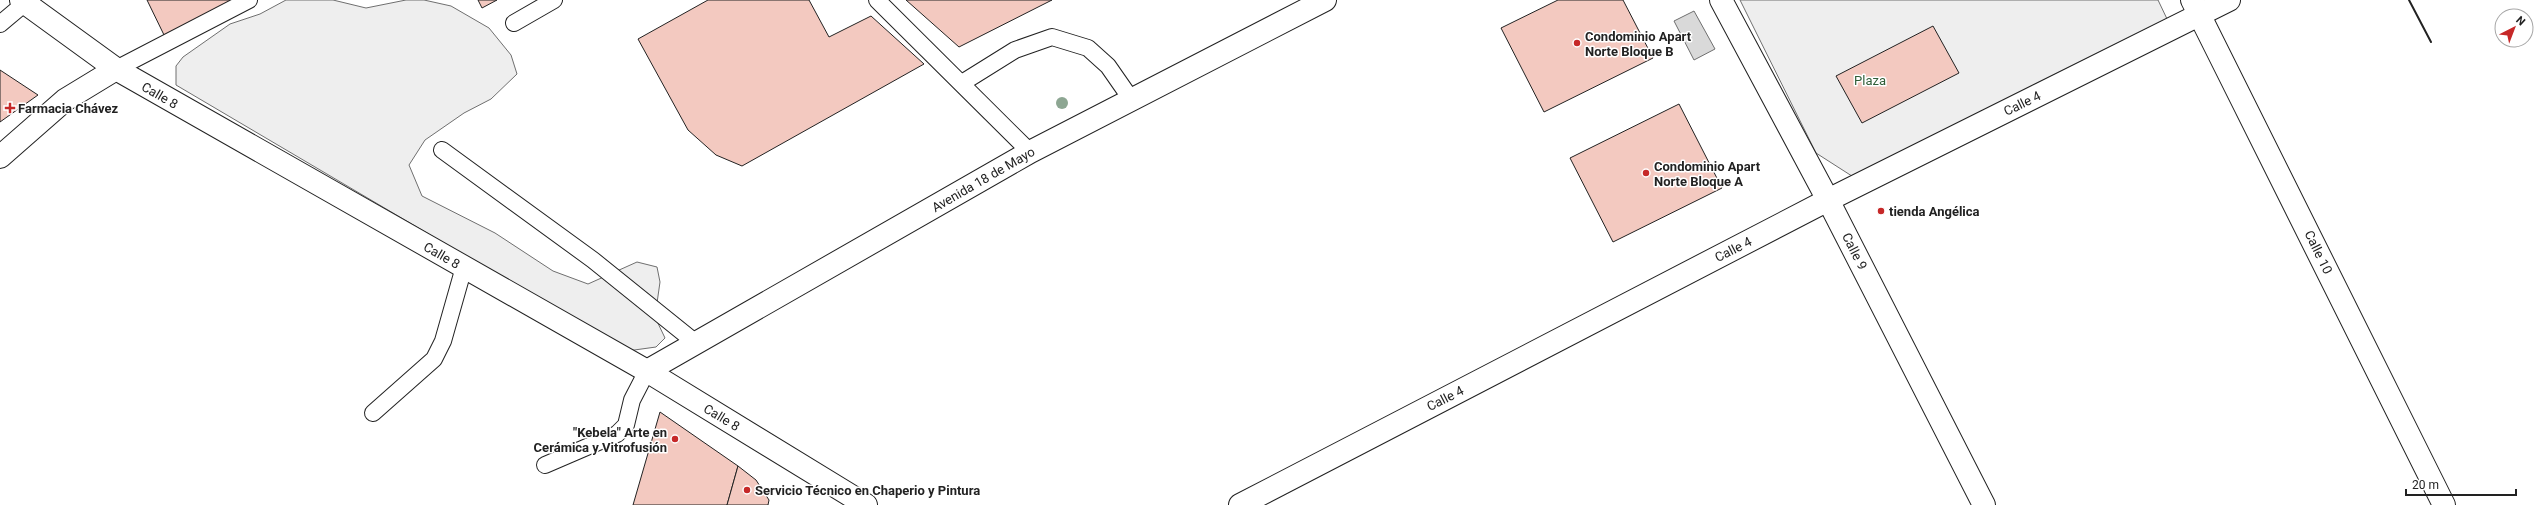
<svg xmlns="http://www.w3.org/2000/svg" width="2542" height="505" viewBox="0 0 2542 505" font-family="Roboto,sans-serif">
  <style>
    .green { fill: #eee; stroke: #6f6f6f }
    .water { fill: #d9d9d9; stroke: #6f6f6f }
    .building { fill: #f3c9c0; stroke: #222 }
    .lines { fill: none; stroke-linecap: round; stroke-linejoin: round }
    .lane-casing { stroke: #222; stroke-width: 18 }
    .street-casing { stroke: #222; stroke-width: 24 }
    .lane { stroke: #fff; stroke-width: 16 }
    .street { stroke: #fff; stroke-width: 22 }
    .wall { stroke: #222; stroke-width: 2 }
    .tree { fill: #8da692 }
    .poi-dot { fill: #c62828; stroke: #fff; stroke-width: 1.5 }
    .labels { text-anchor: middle; stroke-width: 3; stroke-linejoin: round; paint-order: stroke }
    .poi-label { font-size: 13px; font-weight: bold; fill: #222; stroke: #fff; text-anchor: start }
    .park-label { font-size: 13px; fill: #2f5e38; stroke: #fff }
    .street-label { font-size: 13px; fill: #222; stroke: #fff }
  </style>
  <rect width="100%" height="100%" fill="#fff"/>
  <g class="green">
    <path d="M 286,0 L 333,0 L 366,8 L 406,0 L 424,0 L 451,6 L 489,28 L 511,55 L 517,74 L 491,99 L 464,113 L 425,140 L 409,165 L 422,196 L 495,233 L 553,271 L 588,284 L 637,262 L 657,267 L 660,282 L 655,317 L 665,338 L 656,347 L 627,351 L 176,85 L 176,66 L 183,57 L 230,24 L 260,14 Z"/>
    <path d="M 1740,0 L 2158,0 L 2168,21 L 1855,178 L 1816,153 Z"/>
  </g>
  <path class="water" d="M 1694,11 L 1715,49 L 1694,60 L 1674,21 Z"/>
  <g class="building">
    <path d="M 147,0 L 234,0 L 165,37 Z"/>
    <path d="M 478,0 L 497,0 L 482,8 Z"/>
    <path d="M 708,0 L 809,0 L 829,37 L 871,16 L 924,64 L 742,166 L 716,155 L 688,130 L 638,39 Z"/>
    <path d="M 906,0 L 1052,0 L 959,47 Z"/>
    <path d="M 1558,0 L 1623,0 L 1653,58 L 1544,112 L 1501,28 Z"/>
    <path d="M 1933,26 L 1959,73 L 1862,123 L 1836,76 Z"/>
    <path d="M 0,70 L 38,95 L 0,122 Z"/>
    <path d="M 1679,104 L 1722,188 L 1613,242 L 1570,158 Z"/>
    <path d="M 660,412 L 738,466 L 727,505 L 633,505 Z"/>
    <path d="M 738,466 L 756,480 L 769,500 L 768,505 L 727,505 Z"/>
  </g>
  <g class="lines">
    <defs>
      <g id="lane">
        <path d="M 877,0 L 1030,152"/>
        <path d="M 514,23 L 554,0"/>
        <path d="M 0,24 L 25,3"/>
        <path d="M 116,69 L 249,0"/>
        <path d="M 962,83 L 1015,50 L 1052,37 L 1088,48 L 1108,66 L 1131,99"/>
        <path d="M 442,150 L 593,260 L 696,343"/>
        <path d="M 373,413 L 434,359 L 443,341 L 464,267"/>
        <path d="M 545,465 L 617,434 L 626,425 L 632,400 L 647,371"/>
      </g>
      <g id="street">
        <path d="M 21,0 L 116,69 L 647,371 L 866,505"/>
        <path d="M 1721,0 L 1828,200 L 1984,505"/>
        <path d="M 2192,0 L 2444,505"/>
        <path d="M 0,157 L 65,100 L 116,69"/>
        <path d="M 647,371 L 1030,152 L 1325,0"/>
        <path d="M 1240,505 L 1828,200 L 2229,0"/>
      </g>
    </defs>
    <use href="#lane" class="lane-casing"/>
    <use href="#street" class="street-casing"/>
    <use href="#lane" class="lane"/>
    <use href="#street" class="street"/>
    <path class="wall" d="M 2409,0 L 2431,42"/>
  </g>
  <circle class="tree" cx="1062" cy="103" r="6"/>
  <g class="poi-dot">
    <circle cx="1577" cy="43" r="4"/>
    <path d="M8 102h4v4h4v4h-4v4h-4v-4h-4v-4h4z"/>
    <circle cx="1646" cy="173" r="4"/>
    <circle cx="1881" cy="211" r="4"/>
    <circle cx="675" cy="439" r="4"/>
    <circle cx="747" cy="490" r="4"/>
  </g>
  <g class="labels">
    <g class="poi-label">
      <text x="1585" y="41">Condominio Apart<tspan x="1585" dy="15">Norte Bloque B</tspan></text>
      <text x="18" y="113">Farmacia Chávez</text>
      <text x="1654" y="171">Condominio Apart<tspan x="1654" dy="15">Norte Bloque A</tspan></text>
      <text x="1889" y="216">tienda Angélica</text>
      <text x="667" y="437" text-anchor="end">"Kebela" Arte en<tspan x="667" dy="15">Cerámica y Vitrofusión</tspan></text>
      <text x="755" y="495">Servicio Técnico en Chaperio y Pintura</text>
    </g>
    <g class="park-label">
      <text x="1870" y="85">Plaza</text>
    </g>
    <g class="street-label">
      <text transform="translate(160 95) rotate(30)" y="5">Calle 8</text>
      <text transform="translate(2022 103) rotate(-26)" y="5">Calle 4</text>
      <text transform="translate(983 179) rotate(-30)" y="5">Avenida 18 de Mayo</text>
      <text transform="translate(1733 249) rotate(-27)" y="5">Calle 4</text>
      <text transform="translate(1855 251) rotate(63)" y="5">Calle 9</text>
      <text transform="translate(2319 252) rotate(64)" y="5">Calle 10</text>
      <text transform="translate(442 255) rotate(30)" y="5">Calle 8</text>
      <text transform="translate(1445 398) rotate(-27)" y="5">Calle 4</text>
      <text transform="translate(722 417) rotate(31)" y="5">Calle 8</text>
    </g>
  </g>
  <g transform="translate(2514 28) rotate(42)"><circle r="19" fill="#ffffff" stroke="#a7a7a7"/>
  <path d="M0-3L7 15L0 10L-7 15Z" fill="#c62828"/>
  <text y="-6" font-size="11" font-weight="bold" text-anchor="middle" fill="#222222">N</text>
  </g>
  <path d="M2406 489v6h110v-6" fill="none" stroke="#222222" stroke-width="2"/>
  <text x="2412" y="489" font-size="12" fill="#222222" stroke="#ffffff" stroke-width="3" paint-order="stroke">20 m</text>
</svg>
